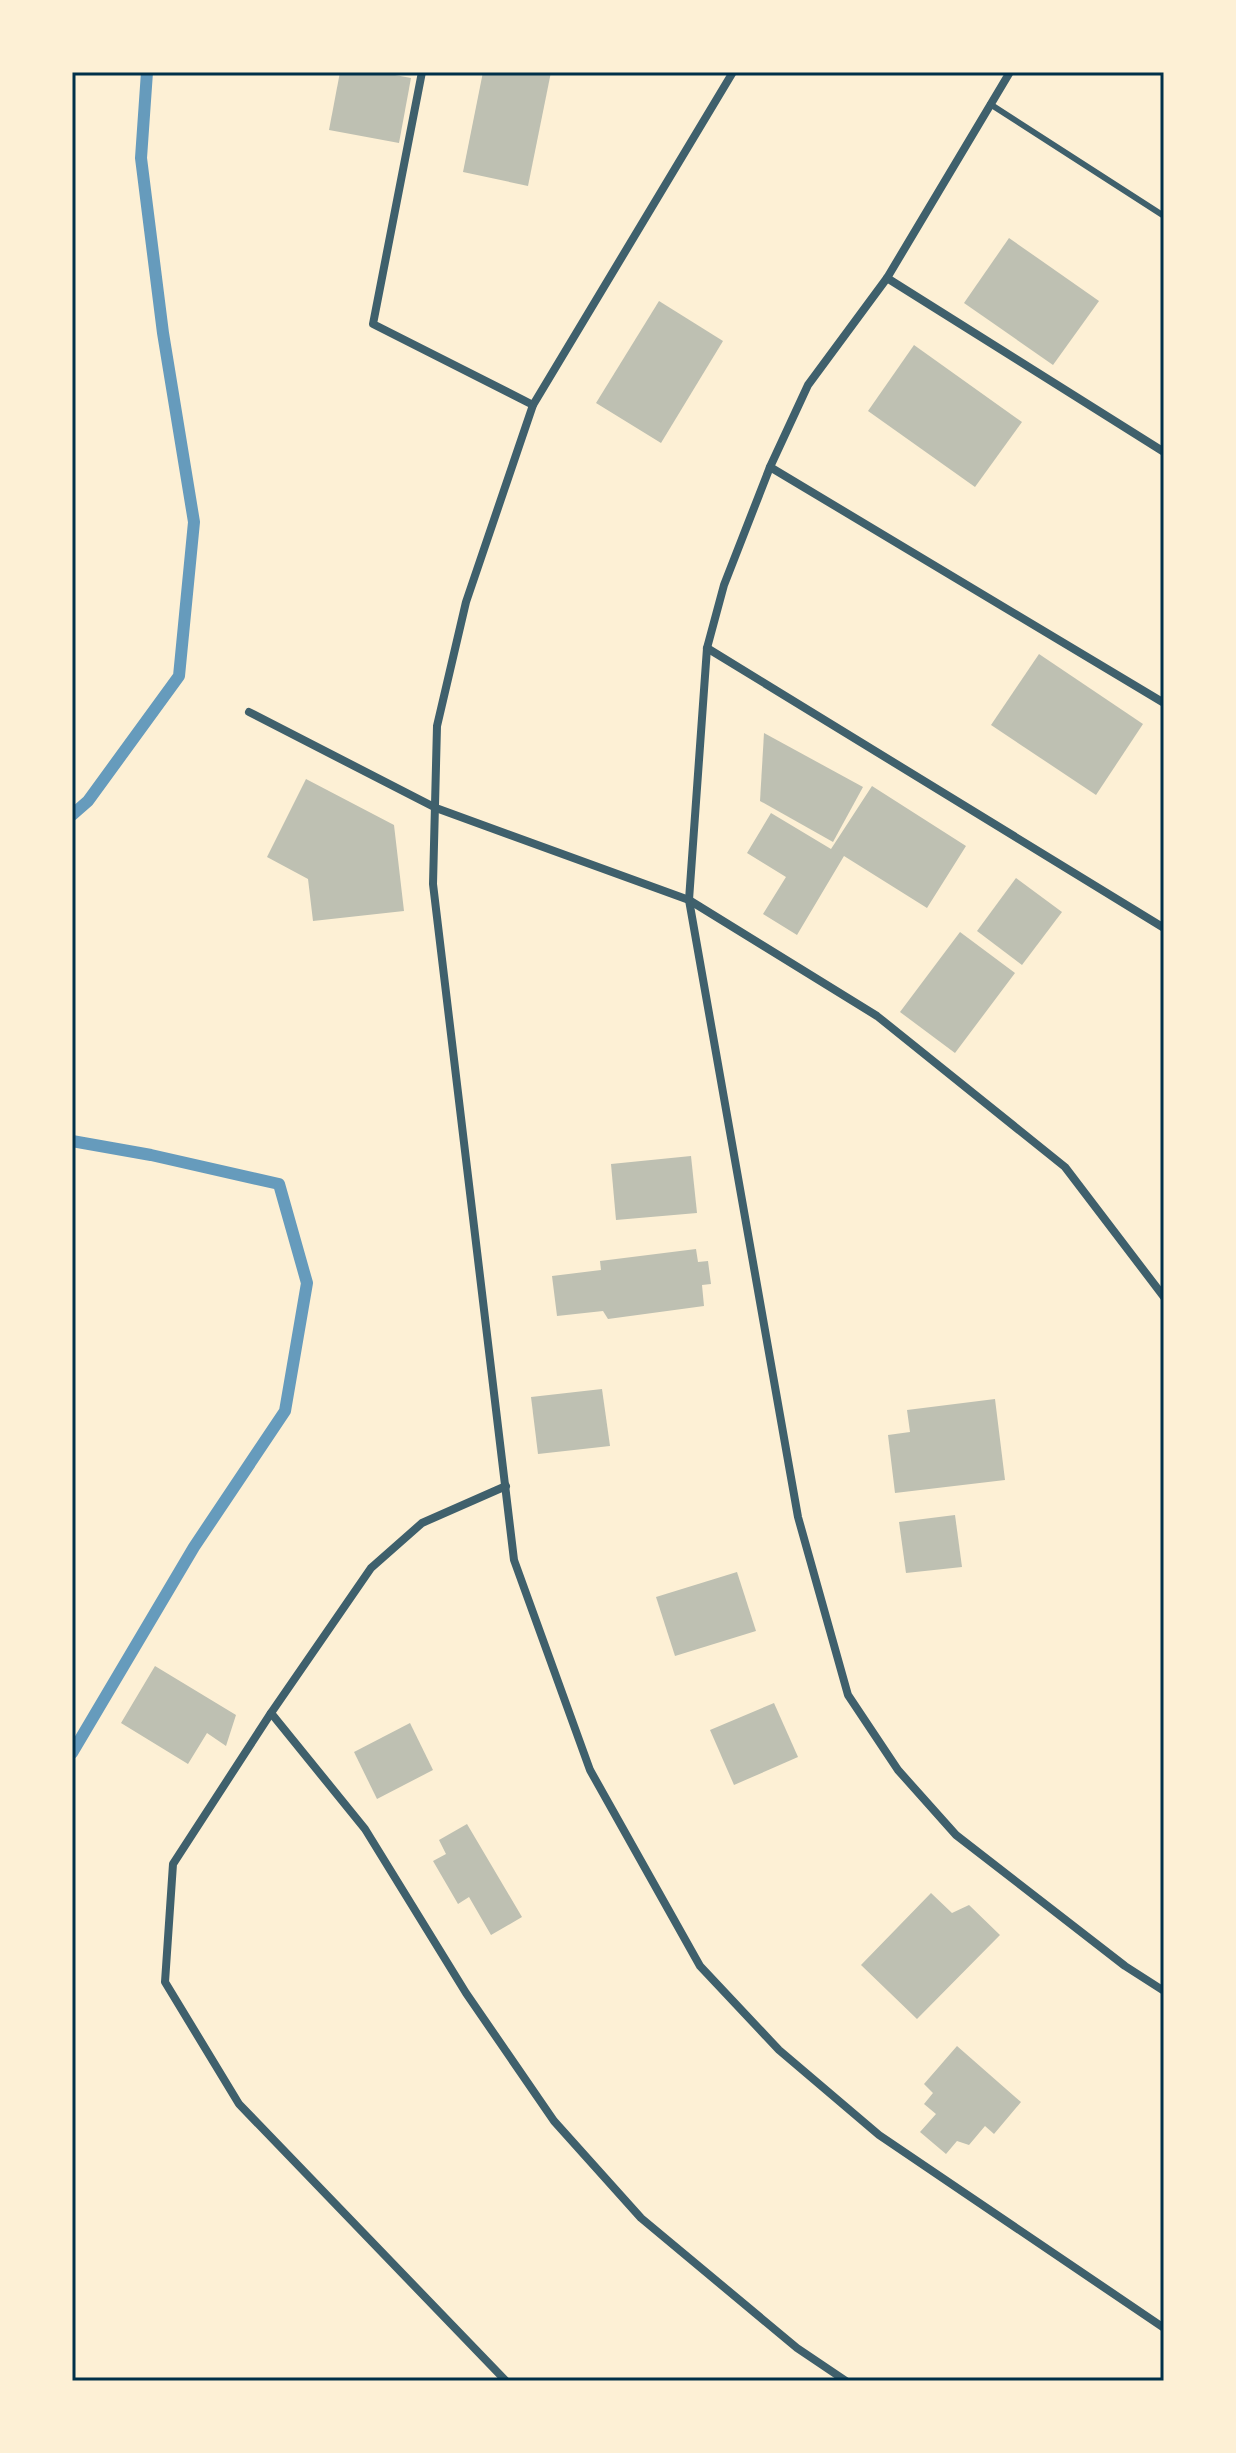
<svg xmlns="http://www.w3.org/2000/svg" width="1236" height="2453" viewBox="0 0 1236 2453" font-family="Figtree,sans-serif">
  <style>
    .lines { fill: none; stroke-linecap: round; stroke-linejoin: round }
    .stream { stroke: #669bbc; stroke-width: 12 }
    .building { fill: #bec0b2 }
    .service { stroke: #3f606c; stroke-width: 6 }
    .minor { stroke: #3f606c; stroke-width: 8 }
    .neatline { fill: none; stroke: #003049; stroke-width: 3 }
  </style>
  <rect width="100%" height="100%" fill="#fdf0d5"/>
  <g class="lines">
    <g class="stream">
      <path d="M 72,815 L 88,801 L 179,676 L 194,522 L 163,333 L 141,158 L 147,72"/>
      <path d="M 72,1141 L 151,1155 L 279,1184 L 307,1283 L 285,1411 L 194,1547 L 72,1753"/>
    </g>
  </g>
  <g class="building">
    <path d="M 340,72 L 379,72 L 411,78 L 399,143 L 329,130 Z"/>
    <path d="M 483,72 L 551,72 L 528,186 L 463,172 Z"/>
    <path d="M 1009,238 L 1099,301 L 1053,365 L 964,303 Z"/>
    <path d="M 659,301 L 723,341 L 661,443 L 596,403 Z"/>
    <path d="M 914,345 L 1022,422 L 975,487 L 868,411 Z"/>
    <path d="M 1039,654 L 1143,724 L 1096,795 L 991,725 Z"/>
    <path d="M 764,733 L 863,787 L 833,842 L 760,801 Z"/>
    <path d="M 306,779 L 394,825 L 404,911 L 313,921 L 308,879 L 267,857 Z"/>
    <path d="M 872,786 L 966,846 L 927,908 L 844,856 L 797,935 L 763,914 L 786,877 L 747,853 L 771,813 L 831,849 Z"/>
    <path d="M 1016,878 L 1062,912 L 1022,965 L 977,931 Z"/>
    <path d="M 960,932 L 1015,973 L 955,1053 L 900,1012 Z"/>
    <path d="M 691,1156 L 697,1213 L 616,1220 L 611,1164 Z"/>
    <path d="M 696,1249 L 698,1262 L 708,1261 L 711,1284 L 702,1285 L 704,1306 L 608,1319 L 603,1311 L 557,1316 L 552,1276 L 601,1270 L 600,1261 Z"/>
    <path d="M 602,1389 L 610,1446 L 538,1454 L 531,1397 Z"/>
    <path d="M 995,1399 L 1005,1480 L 895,1493 L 888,1435 L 910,1432 L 907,1410 Z"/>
    <path d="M 955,1515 L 962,1567 L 906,1573 L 899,1522 Z"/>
    <path d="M 737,1572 L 756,1631 L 675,1656 L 656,1597 Z"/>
    <path d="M 155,1666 L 236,1715 L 226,1746 L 207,1733 L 188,1764 L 121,1723 Z"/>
    <path d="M 774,1703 L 798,1757 L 734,1785 L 710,1730 Z"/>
    <path d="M 410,1723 L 433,1770 L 377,1799 L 354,1752 Z"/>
    <path d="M 467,1824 L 522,1917 L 491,1935 L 469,1897 L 458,1904 L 433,1861 L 446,1854 L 439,1840 Z"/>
    <path d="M 931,1893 L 952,1913 L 969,1905 L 1000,1935 L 917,2019 L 861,1965 Z"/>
    <path d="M 957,2046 L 1021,2102 L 994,2134 L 985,2126 L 969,2145 L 957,2141 L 946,2154 L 920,2132 L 936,2114 L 924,2104 L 933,2093 L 924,2084 Z"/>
  </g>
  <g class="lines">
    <path class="service" d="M 990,104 L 1164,216"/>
    <g class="minor">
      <path d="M 422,72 L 373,324 L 533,405"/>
      <path d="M 733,72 L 533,405 L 466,602 L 437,726 L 433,884 L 514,1560 L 590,1770 L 700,1966 L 779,2050 L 879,2135 L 1164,2328"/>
      <path d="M 1010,72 L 887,278 L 808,385 L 770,467 L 724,585 L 707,648 L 689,900 L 798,1517 L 848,1695 L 898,1770 L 956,1835 L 1125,1966 L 1164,1991"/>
      <path d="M 887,278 L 1164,452"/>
      <path d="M 770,467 L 1164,703"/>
      <path d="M 707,648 L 1164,928"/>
      <path d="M 249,712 L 436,808 L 689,900 L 877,1016 L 1065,1167 L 1164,1297"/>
      <path d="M 506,1486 L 422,1523 L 371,1568 L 271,1713 L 173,1864 L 165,1982 L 239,2104 L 506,2381"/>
      <path d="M 271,1713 L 365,1829 L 466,1993 L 554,2121 L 641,2218 L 797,2348 L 846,2381"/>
    </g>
  </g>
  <rect width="1236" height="2453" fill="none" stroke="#fdf0d5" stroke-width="148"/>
  <rect x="74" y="74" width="1088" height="2305" class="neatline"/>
</svg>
